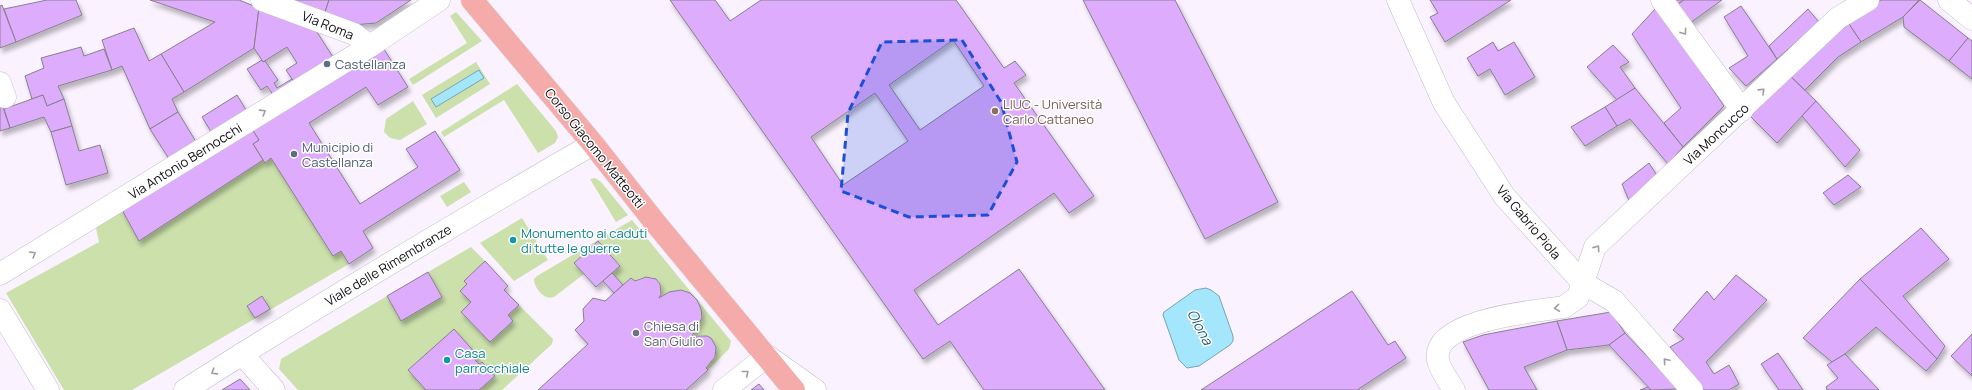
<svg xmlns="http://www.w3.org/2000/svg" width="1972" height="390" viewBox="0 0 1972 390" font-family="Manrope,sans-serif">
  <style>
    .green { fill: #cbe0ab }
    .water { fill: #a4e6fc; stroke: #77a4b5 }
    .building { fill: #deacfc; stroke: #87808c; fill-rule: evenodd; filter: url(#shadow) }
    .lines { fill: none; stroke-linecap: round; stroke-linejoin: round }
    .minor-casing { stroke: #c3bbc8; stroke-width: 23 }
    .primary-casing { stroke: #d8d8d9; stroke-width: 23 }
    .minor { stroke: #fff; stroke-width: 22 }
    .primary { stroke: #f5abaa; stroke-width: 22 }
    .oneway { stroke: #9f9d9f }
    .marked { fill: #1d4ed8; fill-opacity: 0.2; stroke: #1d4ed8; stroke-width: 3; stroke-dasharray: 8 5; stroke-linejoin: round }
    .service-dot { fill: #5c6f8a; stroke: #fff; stroke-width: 1.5 }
    .education-dot { fill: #8d6e63; stroke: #fff; stroke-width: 1.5 }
    .culture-dot { fill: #0f9aa8; stroke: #fff; stroke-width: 1.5 }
    .worship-dot { fill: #6b7280; stroke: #fff; stroke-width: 1.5 }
    .labels { text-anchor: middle; stroke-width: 3; stroke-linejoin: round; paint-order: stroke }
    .street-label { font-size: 13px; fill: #0e0b10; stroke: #fff }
    .service-label { font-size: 13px; fill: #4e5e75; stroke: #fff; text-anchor: start }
    .education-label { font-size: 13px; fill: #785e54; stroke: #fff; text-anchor: start }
    .culture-label { font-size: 13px; fill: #0d838f; stroke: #fff; text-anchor: start }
    .worship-label { font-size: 13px; fill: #5b616d; stroke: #fff; text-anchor: start }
    .water-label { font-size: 14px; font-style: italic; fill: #2b5f6e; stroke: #fff }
  </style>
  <defs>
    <filter id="shadow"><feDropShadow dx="2.5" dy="4.5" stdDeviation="2" flood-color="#0004"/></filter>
  </defs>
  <rect width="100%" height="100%" fill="#faf2ff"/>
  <g class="green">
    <path d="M 456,12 L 482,41 L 413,85 L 409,79 L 467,43 L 450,16 Z"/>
    <path d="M 476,62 L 490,84 L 436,118 L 422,95 Z"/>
    <path d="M 517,84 L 556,131 L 558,137 L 555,143 L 538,153 L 504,100 L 444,137 L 441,132 Z"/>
    <path d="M 413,101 L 427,124 L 400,140 L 390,138 L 384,132 L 386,119 Z"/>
    <path d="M 271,158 L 333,256 L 341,251 L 349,264 L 132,390 L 64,390 L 6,293 L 99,242 L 96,228 L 121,208 L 139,241 L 263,160 L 265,162 Z"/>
    <path d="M 595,178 L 601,182 L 628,215 L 616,222 L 590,179 Z"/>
    <path d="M 464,182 L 471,192 L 447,207 L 440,196 Z"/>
    <path d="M 522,218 L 548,260 L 514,281 L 480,243 Z"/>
    <path d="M 632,220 L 731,341 L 729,349 L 708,370 L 706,368 L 715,357 L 716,347 C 712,336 704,333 692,336 C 716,307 689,277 659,298 C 668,279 649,272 635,281 L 631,278 L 623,285 L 612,273 L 620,265 L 598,241 L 574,263 L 584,274 L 554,297 C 545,301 534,288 534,279 L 537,276 Z"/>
    <path d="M 471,247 L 485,261 L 464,281 L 467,284 L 460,291 L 471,302 L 461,312 L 490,342 L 513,321 L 508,315 L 519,305 L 553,339 L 552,344 L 502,390 L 298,390 L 279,369 L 281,359 L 387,296 L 401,321 L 442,297 L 428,272 Z"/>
  </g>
  <g class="water">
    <path d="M 479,70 L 484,78 L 436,107 L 431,99 Z"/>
    <path d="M 1206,288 L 1211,290 L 1219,296 L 1233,336 L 1233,341 L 1230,345 L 1199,366 L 1187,368 L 1179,360 L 1163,315 L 1164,312 L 1195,290 Z"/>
  </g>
  <g class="building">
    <path d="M 47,0 L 76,0 L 82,15 L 16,42 L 4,9 Z"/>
    <path d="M 150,0 L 239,0 L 259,8 L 254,48 L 184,92 L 161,54 L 215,22 Z"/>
    <path d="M 282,0 L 329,0 L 324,15 Z"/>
    <path d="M 329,0 L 411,0 L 376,23 L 353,25 L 324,15 Z"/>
    <path d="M 670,0 L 715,0 L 730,21 L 761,0 L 956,0 L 1004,68 L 1015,61 L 1026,75 L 1014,83 L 1094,196 L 1069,213 L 1054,193 L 914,290 L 938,325 L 1019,269 L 1105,390 L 984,390 L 950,341 L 923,359 ZM 953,40 L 984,86 L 920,130 L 889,85 ZM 875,93 L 908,141 L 843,185 L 811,137 Z"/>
    <path d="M 1083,0 L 1175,0 L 1278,202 L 1205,239 Z"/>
    <path d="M 1430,0 L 1511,0 L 1445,42 L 1430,17 L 1438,13 Z"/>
    <path d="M 1671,0 L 1684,0 L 1675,6 Z"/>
    <path d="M 1684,0 L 1722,0 L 1690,23 L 1675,6 Z"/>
    <path d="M 1881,0 L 1919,0 L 1903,17 L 1861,42 L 1849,24 Z"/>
    <path d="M 1920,0 L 1968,38 L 1949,61 L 1904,27 L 1903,17 Z"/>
    <path d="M 2,5 L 16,42 L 0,48 L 0,6 Z"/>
    <path d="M 1741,6 L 1777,59 L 1746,86 L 1729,68 L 1748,56 L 1724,17 Z"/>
    <path d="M 1657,7 L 1724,106 L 1683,147 L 1664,123 L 1681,108 L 1632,34 Z"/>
    <path d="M 259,8 L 313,26 L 335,60 L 296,85 L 286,70 L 297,63 L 287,47 L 263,62 L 254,48 Z"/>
    <path d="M 1808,9 L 1819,22 L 1777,59 L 1769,46 Z"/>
    <path d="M 1849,24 L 1861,42 L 1838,57 L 1805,90 L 1790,76 L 1828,39 Z"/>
    <path d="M 134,28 L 149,61 L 161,54 L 184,92 L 172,99 L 178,112 L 150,129 L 122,66 L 112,70 L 102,40 Z"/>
    <path d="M 1968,38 L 1972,41 L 1972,79 L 1949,61 Z"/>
    <path d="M 1493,42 L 1498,51 L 1514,42 L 1535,77 L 1505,95 L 1490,69 L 1478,76 L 1467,58 Z"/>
    <path d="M 1613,45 L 1629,62 L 1620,67 L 1635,88 L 1617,100 L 1587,67 Z"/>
    <path d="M 382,46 L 408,87 L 378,105 L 366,87 L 309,123 L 360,204 L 418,167 L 406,149 L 435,131 L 460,170 L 363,231 L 373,248 L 349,264 L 341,251 L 333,256 L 271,158 L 265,163 L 253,144 L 259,140 L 251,128 Z"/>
    <path d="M 81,47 L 84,56 L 104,49 L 112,70 L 58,86 L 64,99 L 47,106 L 43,95 L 32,99 L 25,76 L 44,68 L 41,58 Z"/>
    <path d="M 262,60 L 263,62 L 265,61 L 278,80 L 274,83 L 277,88 L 292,79 L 296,85 L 276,99 L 267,86 L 261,90 L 247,69 Z"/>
    <path d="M 1790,76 L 1816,101 L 1777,143 L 1750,116 Z"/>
    <path d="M 1635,88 L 1683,147 L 1668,164 L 1630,119 L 1617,126 L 1605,107 Z"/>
    <path d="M 43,95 L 47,106 L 64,99 L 72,126 L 51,132 L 44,117 L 10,128 L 4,109 Z"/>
    <path d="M 237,95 L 248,113 L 213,135 L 202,117 Z"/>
    <path d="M 0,99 L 10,128 L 0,131 Z"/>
    <path d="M 1816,101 L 1860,150 L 1845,167 L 1802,116 Z"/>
    <path d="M 1605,107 L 1617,126 L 1585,146 L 1571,127 Z"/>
    <path d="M 178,112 L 198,145 L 171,162 L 150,129 Z"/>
    <path d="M 72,126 L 79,151 L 100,145 L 108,173 L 66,185 L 51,132 Z"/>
    <path d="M 252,129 L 259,140 L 253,144 L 263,160 L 139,241 L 121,208 Z"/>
    <path d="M 1649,163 L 1658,177 L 1630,203 L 1622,184 Z"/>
    <path d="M 1848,175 L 1861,187 L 1834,205 L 1823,193 Z"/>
    <path d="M 1921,228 L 1949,259 L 1903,296 L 1945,346 L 1937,359 L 1860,279 Z"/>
    <path d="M 598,241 L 620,266 L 596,287 L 574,263 Z"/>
    <path d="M 485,261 L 508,286 L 504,290 L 519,305 L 508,315 L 513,321 L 490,342 L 461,312 L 471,302 L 460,291 L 467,284 L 464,281 Z"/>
    <path d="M 428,272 L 442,297 L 401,321 L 387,296 Z"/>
    <path d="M 612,273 L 623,285 L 614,293 L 603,281 Z"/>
    <path d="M 1736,275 L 1767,300 L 1706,362 L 1714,374 L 1729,365 L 1739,384 L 1729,390 L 1704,390 L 1670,347 L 1684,339 L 1673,330 L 1707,291 L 1714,300 Z"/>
    <path d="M 646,277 L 656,279 L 660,284 L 661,294 L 659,298 L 669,292 L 681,290 L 690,293 L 697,300 L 701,309 L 702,318 L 692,336 L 707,336 L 711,338 L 716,347 L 715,357 L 706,368 L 708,370 L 686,390 L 538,390 L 588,344 L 575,330 L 584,321 L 583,309 L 593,298 L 605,301 L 631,278 L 635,281 Z"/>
    <path d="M 1860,279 L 1937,359 L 1926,371 L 1876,327 L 1845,354 L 1832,362 L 1803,338 Z"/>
    <path d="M 1352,291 L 1388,345 L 1395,341 L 1406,358 L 1357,390 L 1201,390 Z"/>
    <path d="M 262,296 L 270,309 L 255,318 L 247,306 Z"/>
    <path d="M 1611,312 L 1625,333 L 1609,345 L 1567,350 L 1557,321 Z"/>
    <path d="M 1557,321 L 1567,350 L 1524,367 L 1537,390 L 1489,390 L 1463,342 L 1483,335 Z"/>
    <path d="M 454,329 L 478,356 L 474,359 L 479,364 L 482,362 L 495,376 L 479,390 L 426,390 L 408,370 Z"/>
    <path d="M 1625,333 L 1678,389 L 1651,390 L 1609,345 Z"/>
    <path d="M 1972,334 L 1972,376 L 1951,356 Z"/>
    <path d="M 1778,353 L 1803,390 L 1779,390 L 1761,364 Z"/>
    <path d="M 1845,354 L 1879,390 L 1827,390 L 1826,387 L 1838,378 L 1827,365 Z"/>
    <path d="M 240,379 L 250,390 L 222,390 Z"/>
    <path d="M 759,384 L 764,390 L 751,390 Z"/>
    <path d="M 1648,387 L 1651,390 L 1640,390 Z"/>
  </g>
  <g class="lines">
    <defs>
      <g id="minor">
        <path d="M 262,0 L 354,34 L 370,46"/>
        <path d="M 1398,0 L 1444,103 L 1505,197 L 1583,283 L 1614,301 L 1692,390"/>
        <path d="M 1662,0 L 1742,110"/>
        <path d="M 1949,0 L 1972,19"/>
        <path d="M 0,83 L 5,97"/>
        <path d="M 0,274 L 370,46 L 439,0"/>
        <path d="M 0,310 L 48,390"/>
        <path d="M 242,354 L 274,390"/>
        <path d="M 185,390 C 319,305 456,223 593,144"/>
        <path d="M 724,390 L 767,356 L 815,390"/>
        <path d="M 1454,390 C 1449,381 1440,371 1438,360 C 1431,319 1538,311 1564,307 L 1578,297 L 1595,247 L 1838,18 L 1868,0"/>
      </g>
      <path id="primary" d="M 472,0 L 593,144 L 653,220 L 794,390"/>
    </defs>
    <use href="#minor" class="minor-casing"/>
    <use href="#primary" class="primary-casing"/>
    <use href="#minor" class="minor"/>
    <use href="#primary" class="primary"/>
  </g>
  <defs><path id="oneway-chevron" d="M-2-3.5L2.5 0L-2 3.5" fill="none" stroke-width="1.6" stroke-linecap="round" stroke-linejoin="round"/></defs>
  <g class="oneway">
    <use href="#oneway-chevron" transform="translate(1684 32) rotate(54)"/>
    <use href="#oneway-chevron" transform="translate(1762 91) rotate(-44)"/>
    <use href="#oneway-chevron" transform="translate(263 112) rotate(-32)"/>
    <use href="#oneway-chevron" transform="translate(1597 248) rotate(-55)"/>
    <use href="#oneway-chevron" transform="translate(33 254) rotate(-31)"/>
    <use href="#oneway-chevron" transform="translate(1557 308) rotate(172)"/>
    <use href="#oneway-chevron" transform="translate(1666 361) rotate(-131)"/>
    <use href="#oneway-chevron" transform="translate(214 372) rotate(148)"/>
    <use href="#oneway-chevron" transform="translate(746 373) rotate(-39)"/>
  </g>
  <path class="marked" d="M 962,40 L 1001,102 L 1017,162 L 988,215 L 909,217 L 841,191 L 848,113 L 882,42 Z"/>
  <g class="service-dot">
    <circle cx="327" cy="64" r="4"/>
    <circle cx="294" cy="154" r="4"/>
  </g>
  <circle class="education-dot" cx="995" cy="111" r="4"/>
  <g class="culture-dot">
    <circle cx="513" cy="240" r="4"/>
    <circle cx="447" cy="360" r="4"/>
  </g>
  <circle class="worship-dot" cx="636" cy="333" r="4"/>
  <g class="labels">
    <g class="street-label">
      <text transform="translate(328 25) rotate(22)" y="5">Via Roma</text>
      <text transform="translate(1716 134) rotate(-43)" y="5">Via Moncucco</text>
      <text transform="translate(595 148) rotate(51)" y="5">Corso Giacomo Matteotti</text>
      <text transform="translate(185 161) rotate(-32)" y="5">Via Antonio Bernocchi</text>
      <text transform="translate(1529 222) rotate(50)" y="5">Via Gabrio Piola</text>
      <text transform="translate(388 265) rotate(-31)" y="5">Viale delle Rimembranze</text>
    </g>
    <g class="service-label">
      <text x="335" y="69">Castellanza</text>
      <text x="302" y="152">Municipio di<tspan x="302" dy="15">Castellanza</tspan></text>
    </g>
    <g class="education-label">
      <text x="1003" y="109">LIUC - Università<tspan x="1003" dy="15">Carlo Cattaneo</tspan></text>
    </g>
    <g class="culture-label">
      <text x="521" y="238">Monumento ai caduti<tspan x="521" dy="15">di tutte le guerre</tspan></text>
      <text x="455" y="358">Casa<tspan x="455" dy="15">parrocchiale</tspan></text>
    </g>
    <g class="worship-label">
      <text x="644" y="331">Chiesa di<tspan x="644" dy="15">San Giulio</tspan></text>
    </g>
    <g class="water-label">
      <text transform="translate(1200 327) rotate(62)" y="5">Olona</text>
    </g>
  </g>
</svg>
